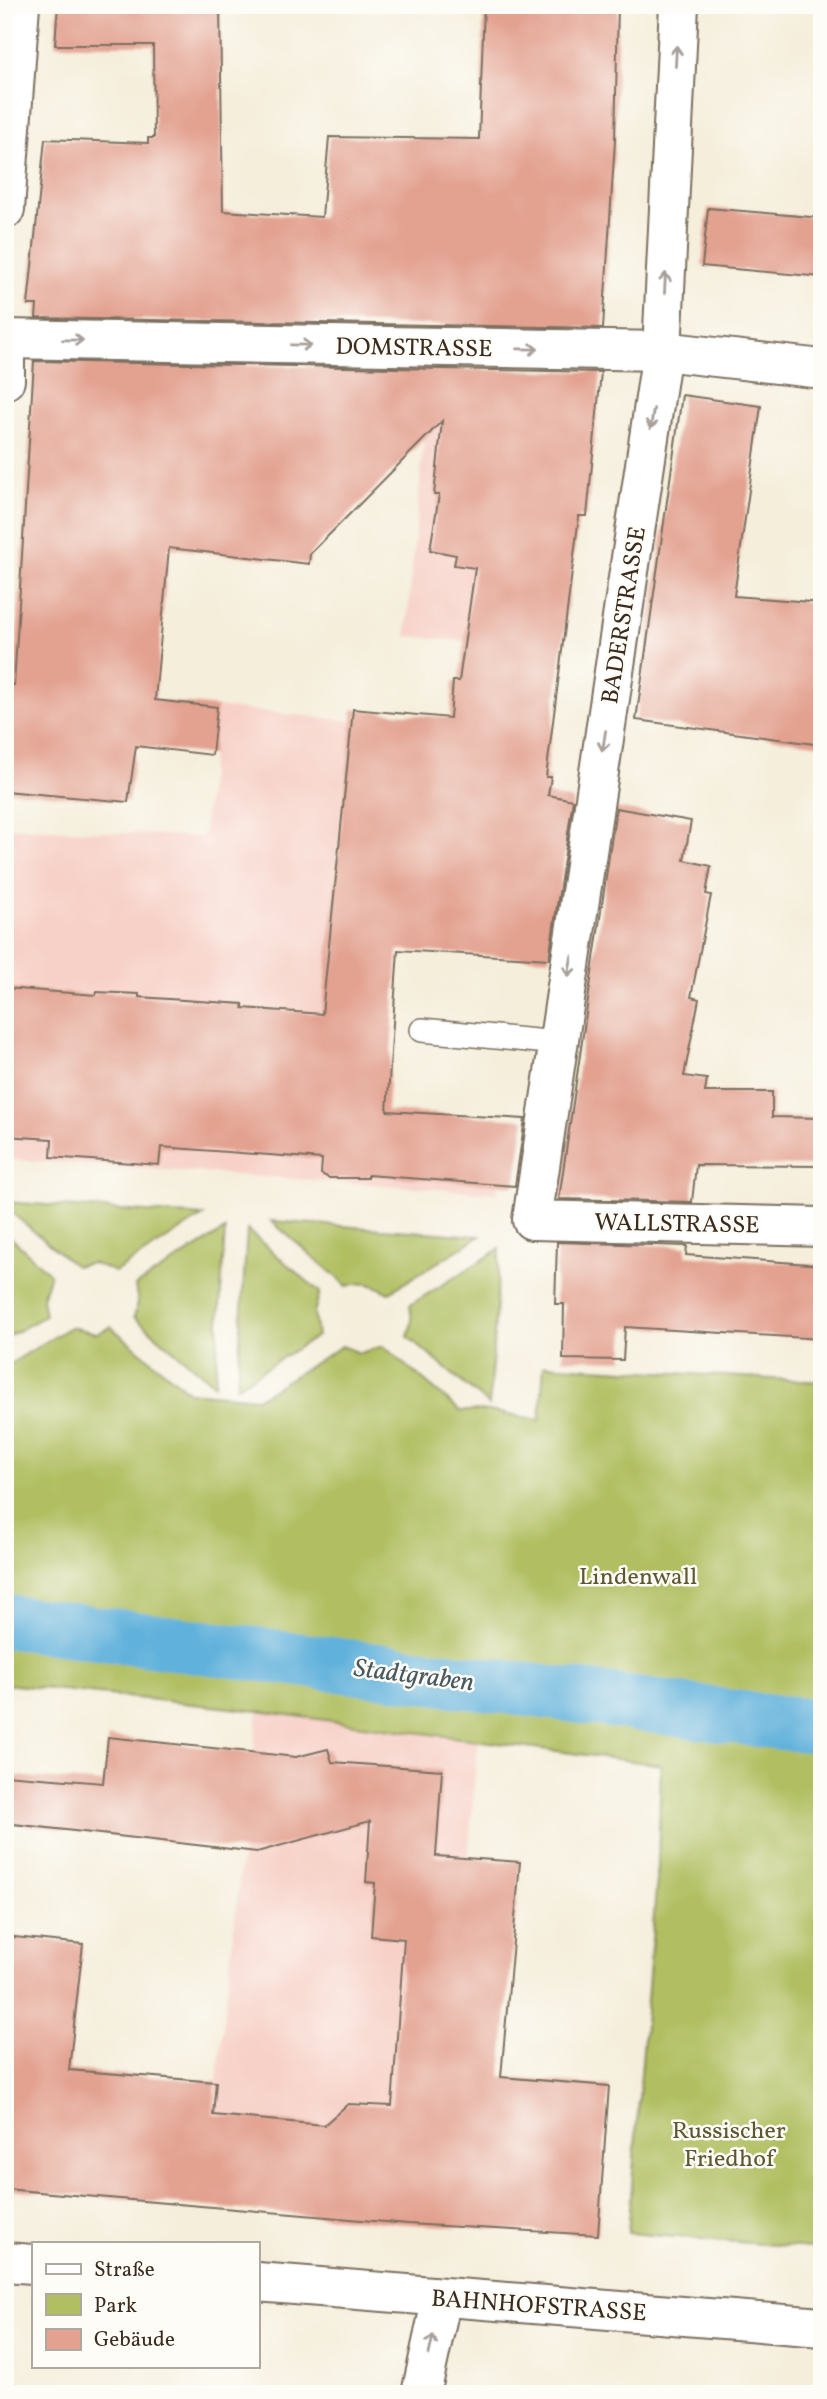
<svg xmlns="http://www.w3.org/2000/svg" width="827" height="2399" viewBox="0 0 827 2399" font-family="Vollkorn,serif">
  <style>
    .built { fill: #f7d1c8 }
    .green { fill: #b1bf62; stroke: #767440; stroke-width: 2 }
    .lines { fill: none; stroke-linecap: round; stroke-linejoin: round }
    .canal { stroke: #60b1db; stroke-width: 54 }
    .building { fill: #e3a190 }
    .lane-casing { stroke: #7c6f60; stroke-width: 26 }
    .street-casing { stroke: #7c6f60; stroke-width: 42 }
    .secondary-casing { stroke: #7c6f60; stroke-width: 42 }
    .lane { stroke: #fff; stroke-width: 23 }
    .street { stroke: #fff; stroke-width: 38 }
    .secondary { stroke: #fff; stroke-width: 38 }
    .oneway { stroke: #a79f9a }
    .labels { text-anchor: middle; stroke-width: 5; stroke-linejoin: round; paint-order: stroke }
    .street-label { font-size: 24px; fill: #3b2a1e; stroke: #fdfcf7 }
    .park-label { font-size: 24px; fill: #5e5732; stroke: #fdfcf7 }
    .water-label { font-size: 26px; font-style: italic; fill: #485960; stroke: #fdfcf7 }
  </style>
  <rect width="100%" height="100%" fill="#fdfcf7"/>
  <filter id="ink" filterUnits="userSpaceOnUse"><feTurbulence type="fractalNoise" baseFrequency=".0143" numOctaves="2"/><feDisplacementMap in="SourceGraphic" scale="14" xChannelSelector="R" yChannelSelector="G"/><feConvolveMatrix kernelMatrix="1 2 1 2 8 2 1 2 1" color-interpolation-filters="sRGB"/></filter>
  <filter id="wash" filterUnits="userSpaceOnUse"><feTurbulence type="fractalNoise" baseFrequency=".00686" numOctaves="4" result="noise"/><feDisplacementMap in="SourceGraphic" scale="28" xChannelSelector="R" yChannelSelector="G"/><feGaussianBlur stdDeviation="1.57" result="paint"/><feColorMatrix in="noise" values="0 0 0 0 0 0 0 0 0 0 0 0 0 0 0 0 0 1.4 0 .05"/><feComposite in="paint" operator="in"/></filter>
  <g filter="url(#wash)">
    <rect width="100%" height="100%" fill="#f5eedb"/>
    <g class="built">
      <path d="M 432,391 L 599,396 L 587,516 L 579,516 L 465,641 L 406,636 L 424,438 Z"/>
      <path d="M 217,707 L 352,721 L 337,851 L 330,945 L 398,950 L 387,1111 L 504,1119 L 498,1193 L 5,1159 L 5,827 L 203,837 Z"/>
      <path d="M 258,1711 L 478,1741 L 458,1976 L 429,2226 L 203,2207 Z"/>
    </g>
    <g class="green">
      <path d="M 5,1202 L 203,1216 L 115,1272 L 92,1263 L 75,1266 L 5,1207 Z"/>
      <path d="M 271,1221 L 480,1236 L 388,1293 C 375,1284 364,1281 347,1286 Z"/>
      <path d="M 225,1230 L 215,1385 L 134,1317 L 138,1303 L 135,1286 Z"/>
      <path d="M 247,1230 L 320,1292 L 314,1313 L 317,1336 L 237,1386 Z"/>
      <path d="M 5,1232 L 50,1274 L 42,1298 L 45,1316 L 5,1338 Z"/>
      <path d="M 500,1249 L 489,1405 L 408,1337 L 412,1322 L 410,1305 Z"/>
      <path d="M 70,1327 L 97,1333 L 111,1327 L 189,1392 L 258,1398 L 342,1346 L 360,1353 L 383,1346 L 460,1411 L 489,1411 L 540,1420 L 544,1365 L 822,1382 L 822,2249 L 628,2233 L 658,1865 L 661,1765 L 258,1711 L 5,1684 L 5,1367 Z"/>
    </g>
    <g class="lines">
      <path class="canal" d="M 5,1621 L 780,1723 L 822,1726"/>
    </g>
    <g id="blocks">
      <g class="building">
        <path d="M 58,5 L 220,5 L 223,211 L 322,217 L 329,137 L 479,139 L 484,5 L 618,5 L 615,141 L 603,328 L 36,318 L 37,305 L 28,305 L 45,139 L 148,143 L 148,138 L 154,138 L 153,45 L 55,45 Z"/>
        <path d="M 708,208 L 822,218 L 822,277 L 702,266 Z"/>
        <path d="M 34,361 L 601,372 L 587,516 L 579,516 L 546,777 L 551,777 L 548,795 L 573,800 L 549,959 L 398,950 L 387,1111 L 525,1119 L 515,1186 L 368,1175 L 368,1178 L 329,1178 L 321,1174 L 322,1159 L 161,1147 L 159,1165 L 51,1157 L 52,1139 L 5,1136 L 5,988 L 96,995 L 97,992 L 139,994 L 139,997 L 243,1004 L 243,1008 L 322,1014 L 353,709 L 450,718 L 453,681 L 459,681 L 475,568 L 454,565 L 456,555 L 430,550 L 439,495 L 434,495 L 442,421 L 310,554 L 309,564 L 169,548 L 155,700 L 217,707 L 212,755 L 136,746 L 128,802 L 5,791 L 5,685 L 14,685 Z"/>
        <path d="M 682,395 L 761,406 L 734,596 L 822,603 L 822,745 L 636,720 Z"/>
        <path d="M 616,808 L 691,821 L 684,860 L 711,866 L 706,894 L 711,895 L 691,997 L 699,999 L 684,1076 L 707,1079 L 705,1092 L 772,1092 L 772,1117 L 822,1118 L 822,1166 L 696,1165 L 692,1202 L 559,1199 Z"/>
        <path d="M 557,1242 L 687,1246 L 686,1255 L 822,1265 L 822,1339 L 625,1327 L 623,1360 L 563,1359 L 564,1304 L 555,1304 Z"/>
        <path d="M 108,1737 L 296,1757 L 328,1749 L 332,1762 L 442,1770 L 436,1856 L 520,1862 L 501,2077 L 609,2086 L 598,2235 L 408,2224 L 5,2189 L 5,1936 L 83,1944 L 69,2070 L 216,2082 L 213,2115 L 324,2125 L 348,2104 L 392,2106 L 404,1939 L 371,1936 L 375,1883 L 366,1882 L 370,1821 L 257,1852 L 5,1823 L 5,1775 L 103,1783 Z"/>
      </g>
    </g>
  </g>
  <g filter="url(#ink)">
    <use href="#blocks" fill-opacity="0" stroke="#7c6f60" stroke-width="2"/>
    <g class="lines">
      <defs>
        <path id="lane" d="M 422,1030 L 558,1043"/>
        <g id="street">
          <path d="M 679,5 L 662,351 L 532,1220 L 822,1227"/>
          <path d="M 5,209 L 20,5"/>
          <path d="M 5,339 L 662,351 L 822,369"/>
          <path d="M 5,347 L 5,380"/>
          <path d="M 421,2394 L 442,2297"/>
        </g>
        <g id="secondary">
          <path d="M 5,2262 L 33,2264"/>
          <path d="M 257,2282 L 822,2327"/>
        </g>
      </defs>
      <use href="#lane" class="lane-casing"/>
      <use href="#street" class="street-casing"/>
      <use href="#secondary" class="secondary-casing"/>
      <use href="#lane" class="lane"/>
      <use href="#street" class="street"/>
      <use href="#secondary" class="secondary"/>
    </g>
    <defs><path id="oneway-shaft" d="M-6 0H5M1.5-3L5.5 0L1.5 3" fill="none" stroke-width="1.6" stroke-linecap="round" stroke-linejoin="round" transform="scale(1.75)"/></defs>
    <g class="oneway">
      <use href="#oneway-shaft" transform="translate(676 56) rotate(-87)"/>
      <use href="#oneway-shaft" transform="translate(665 283) rotate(-87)"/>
      <use href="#oneway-shaft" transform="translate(73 340) rotate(1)"/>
      <use href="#oneway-shaft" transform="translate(301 345) rotate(1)"/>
      <use href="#oneway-shaft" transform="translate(528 349) rotate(1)"/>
      <use href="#oneway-shaft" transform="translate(652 419) rotate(99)"/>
      <use href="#oneway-shaft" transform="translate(604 741) rotate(99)"/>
      <use href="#oneway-shaft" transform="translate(570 966) rotate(99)"/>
      <use href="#oneway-shaft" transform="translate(431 2345) rotate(-78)"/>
    </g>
  </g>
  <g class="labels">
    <g class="street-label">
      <text transform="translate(414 347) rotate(1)" y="8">DOMSTRASSE</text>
      <text transform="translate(623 615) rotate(-81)" y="8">BADERSTRASSE</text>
      <text transform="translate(677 1223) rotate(1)" y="8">WALLSTRASSE</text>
      <text transform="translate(539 2305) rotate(4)" y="8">BAHNHOFSTRASSE</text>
    </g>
    <g class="park-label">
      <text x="638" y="1584">Lindenwall</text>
      <text x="729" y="2138">Russischer<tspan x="729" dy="28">Friedhof</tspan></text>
    </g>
    <g class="water-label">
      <text transform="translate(414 1674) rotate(7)" y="9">Stadtgraben</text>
    </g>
  </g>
  <rect width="827" height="2399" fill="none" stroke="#fdfcf7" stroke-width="28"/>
  <rect x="32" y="2242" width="228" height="126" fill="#fdfcf7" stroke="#afa8a0" stroke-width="2"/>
  <rect x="46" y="2264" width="35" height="10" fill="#ffffff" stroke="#afa8a0" stroke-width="2"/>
  <text x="94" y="2276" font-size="21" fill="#3b2a1e">Straße</text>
  <rect x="46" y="2294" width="35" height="21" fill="#b1bf62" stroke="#afa8a0" stroke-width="2"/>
  <text x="94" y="2312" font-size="21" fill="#3b2a1e">Park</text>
  <rect x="46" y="2329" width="35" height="21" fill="#e3a190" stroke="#afa8a0" stroke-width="2"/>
  <text x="94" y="2346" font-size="21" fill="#3b2a1e">Gebäude</text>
</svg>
